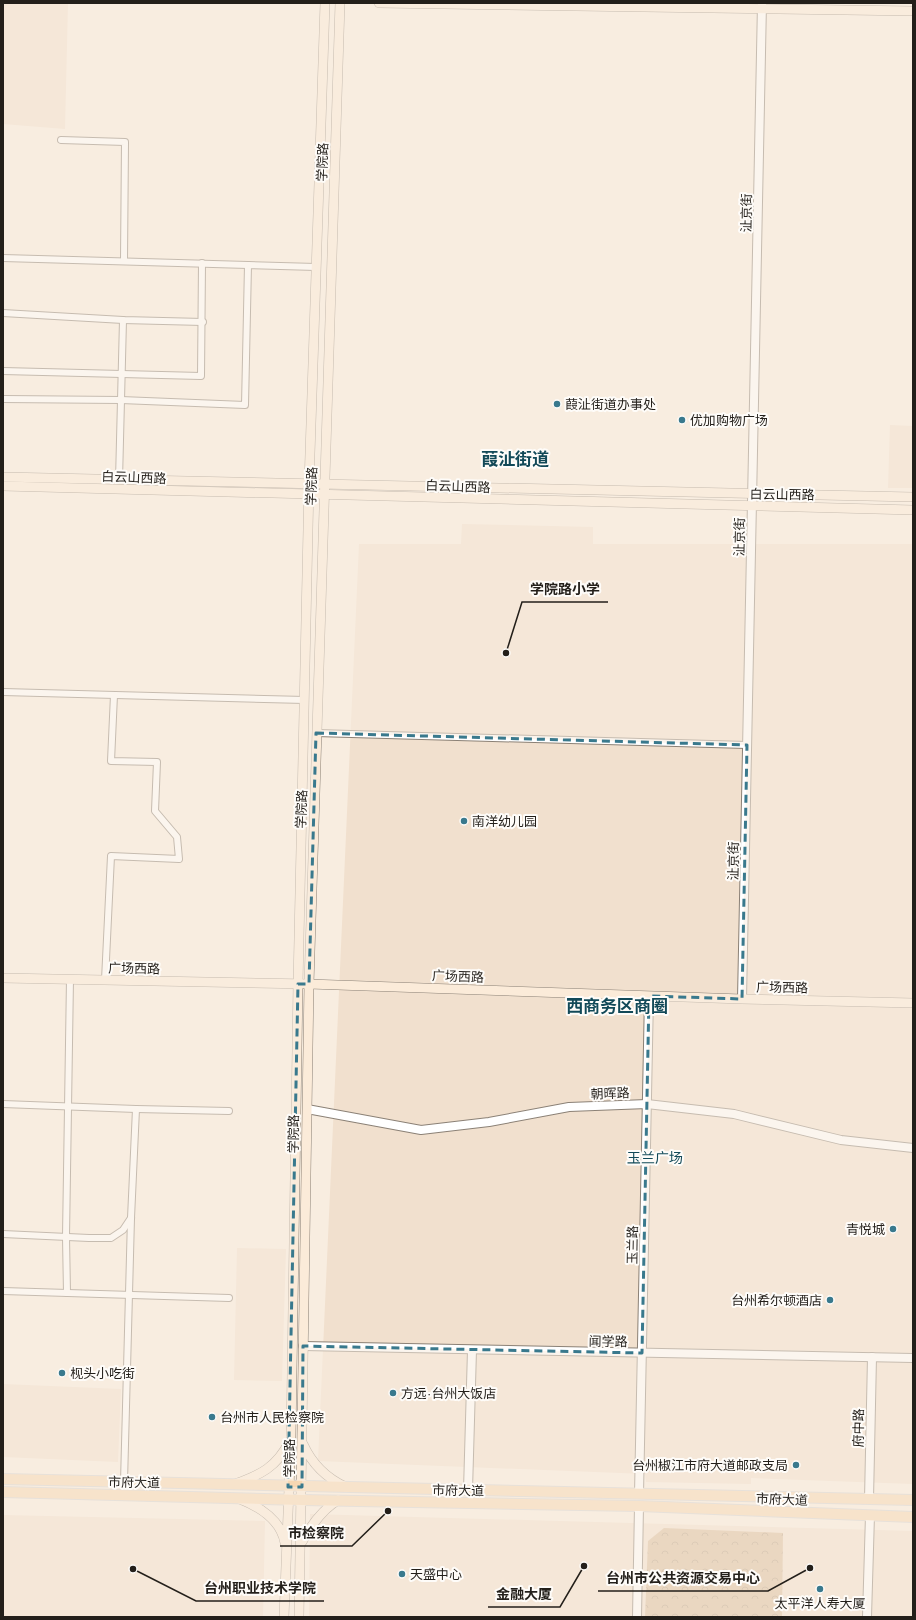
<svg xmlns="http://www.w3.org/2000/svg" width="916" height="1620" viewBox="0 0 916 1620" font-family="Arial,'Noto Sans SC',sans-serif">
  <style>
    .built { fill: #f1e0ce }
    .forest { fill: url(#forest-crowns) }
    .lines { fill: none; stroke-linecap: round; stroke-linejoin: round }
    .minor-casing { stroke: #8b8176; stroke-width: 8 }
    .tertiary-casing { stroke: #8b8176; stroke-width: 10 }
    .secondary-casing { stroke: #8b8176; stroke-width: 10 }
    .primary-casing { stroke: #d3d2d1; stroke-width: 12 }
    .minor { stroke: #fff; stroke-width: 6 }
    .tertiary { stroke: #fff; stroke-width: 8 }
    .secondary { stroke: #fbebd9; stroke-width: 9 }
    .primary { stroke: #f7d7b2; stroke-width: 10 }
    .marked { fill: none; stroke: #39798d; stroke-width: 3; stroke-dasharray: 8 5; stroke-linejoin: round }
    .poi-dot { fill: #39798d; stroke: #fefcf9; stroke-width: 1.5 }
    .labels { text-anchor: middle; stroke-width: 4; stroke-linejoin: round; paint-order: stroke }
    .street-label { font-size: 13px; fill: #231f1a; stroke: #fefcf9 }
    .poi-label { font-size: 13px; fill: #231f1a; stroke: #fefcf9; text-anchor: start }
    .neighbourhood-label { font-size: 14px; fill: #124958; stroke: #fefcf9 }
    .district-label { font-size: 17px; font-weight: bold; fill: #124958; stroke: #fefcf9 }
    .leader { fill: none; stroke: #231f1a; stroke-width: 1.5 }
    .callout-dot { fill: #231f1a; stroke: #fefcf9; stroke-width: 1.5 }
    .callout-label { font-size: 14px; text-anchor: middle; font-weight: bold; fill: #231f1a; stroke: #fefcf9; stroke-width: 4; stroke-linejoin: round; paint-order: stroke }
  </style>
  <defs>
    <pattern id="forest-crowns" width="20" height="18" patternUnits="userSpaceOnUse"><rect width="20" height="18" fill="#dabd9c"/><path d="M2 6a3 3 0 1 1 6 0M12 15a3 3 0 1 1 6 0" fill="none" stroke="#bba286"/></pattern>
  </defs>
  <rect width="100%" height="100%" fill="#f8ede0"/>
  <g class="built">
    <path d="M 3,3 L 68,3 L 65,129 L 3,124 Z"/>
    <path d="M 890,425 L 913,426 L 913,488 L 888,488 Z"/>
    <path d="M 462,524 L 593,527 L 593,544 L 913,544 L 913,1484 L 751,1478 L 751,1484 L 646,1482 L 645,1474 L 318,1461 L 359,544 L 461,544 Z"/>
    <path d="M 237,1248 L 286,1249 L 282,1381 L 234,1380 Z"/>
    <path d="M 3,1384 L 121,1389 L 118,1462 L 3,1457 Z"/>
    <path d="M 310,1514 L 913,1531 L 913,1617 L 309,1617 Z"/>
    <path d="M 3,1515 L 265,1521 L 263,1617 L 3,1617 Z"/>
  </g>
  <path class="forest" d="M 664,1528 L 783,1533 L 782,1617 L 645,1617 L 648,1541 Z"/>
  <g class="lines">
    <defs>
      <g id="minor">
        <path d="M 61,140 L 125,142 L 124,261"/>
        <path d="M 3,258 L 248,265"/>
        <path d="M 3,313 L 123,320 L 203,322"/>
        <path d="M 3,371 L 201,376 L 202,263"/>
        <path d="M 3,399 L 121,400 L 245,405 L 248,265 L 316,267"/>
        <path d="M 119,480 L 123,320"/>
        <path d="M 3,692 L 305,700"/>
        <path d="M 316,733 L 747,745"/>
        <path d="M 105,980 L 111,856 L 179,859 L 177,837 L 155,811 L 157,762 L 111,761 L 114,695"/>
        <path d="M 3,1104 L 136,1109 L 229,1111"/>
        <path d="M 3,1234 L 89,1238 L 111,1238 L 123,1230 L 131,1218"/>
        <path d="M 3,1291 L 229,1298"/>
        <path d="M 67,1293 L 66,1237 L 70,979"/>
        <path d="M 124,1482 L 131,1218 L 136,1109"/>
      </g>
      <g id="tertiary">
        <path d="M 742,999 L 762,3"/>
        <path d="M 307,1109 L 421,1130 L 489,1122 L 569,1107 L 647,1104 L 734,1114 L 841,1140 L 913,1148"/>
        <path d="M 303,1346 L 913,1358"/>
        <path d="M 468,1490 L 472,1350"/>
        <path d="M 639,1494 L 649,996"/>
        <path d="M 869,1499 L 872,1357"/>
        <path d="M 637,1617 L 639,1506"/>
        <path d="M 867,1617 L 870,1515"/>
      </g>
      <g id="secondary">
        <path d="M 379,3 L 913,11"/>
        <path d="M 3,477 L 913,497"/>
        <path d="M 3,486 L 913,510"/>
        <path d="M 3,978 L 309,984 L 742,999 L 913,1003"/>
        <path d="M 303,1444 C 312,1464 326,1478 346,1487"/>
        <path d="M 235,1484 C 260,1475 277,1467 289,1442"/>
        <path d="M 240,1499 C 260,1507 281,1520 285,1543"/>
        <path d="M 302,1542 C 311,1525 322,1510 338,1500"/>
        <path d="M 284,1617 L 291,1437 L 298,984 L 309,484 L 325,3"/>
        <path d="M 299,1617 L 309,984 L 340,3"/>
      </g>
      <g id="primary">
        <path d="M 3,1479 L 913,1500"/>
        <path d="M 3,1492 L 302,1500 L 639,1506 L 913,1517"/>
      </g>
    </defs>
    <use href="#minor" class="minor-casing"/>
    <use href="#tertiary" class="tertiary-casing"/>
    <use href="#secondary" class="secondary-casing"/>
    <use href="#primary" class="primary-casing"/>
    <use href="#minor" class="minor"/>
    <use href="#tertiary" class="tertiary"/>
    <use href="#secondary" class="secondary"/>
    <use href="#primary" class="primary"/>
  </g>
  <path d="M0 0H916V1620H0ZM 316,733 L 747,745 L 742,999 L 649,996 L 642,1353 L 303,1346 L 302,1487 L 288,1487 L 298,984 L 309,984 Z" fill="#f8ede0" fill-opacity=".55" fill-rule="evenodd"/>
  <path class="marked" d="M 316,733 L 747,745 L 742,999 L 649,996 L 642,1353 L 303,1346 L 302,1487 L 288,1487 L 298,984 L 309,984 Z"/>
  <g class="poi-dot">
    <circle cx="557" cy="404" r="4"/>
    <circle cx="682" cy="420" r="4"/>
    <circle cx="464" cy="821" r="4"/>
    <circle cx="893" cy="1229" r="4"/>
    <circle cx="830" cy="1300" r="4"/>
    <circle cx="62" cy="1373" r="4"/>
    <circle cx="393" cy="1393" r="4"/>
    <circle cx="212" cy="1417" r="4"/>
    <circle cx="796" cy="1465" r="4"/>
    <circle cx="402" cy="1574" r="4"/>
    <circle cx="820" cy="1589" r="4"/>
  </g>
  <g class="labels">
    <g class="street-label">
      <text transform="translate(322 162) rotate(-88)" y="5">学院路</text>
      <text transform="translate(746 213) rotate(-89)" y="5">沚京街</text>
      <text transform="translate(134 477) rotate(2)" y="5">白云山西路</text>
      <text transform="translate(311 486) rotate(-88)" y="5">学院路</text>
      <text transform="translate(458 486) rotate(2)" y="5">白云山西路</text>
      <text transform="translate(782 494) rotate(1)" y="5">白云山西路</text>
      <text transform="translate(739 537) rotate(-89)" y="5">沚京街</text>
      <text transform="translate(301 809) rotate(-88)" y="5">学院路</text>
      <text transform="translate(733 861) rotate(-89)" y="5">沚京街</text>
      <text transform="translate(134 968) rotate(1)" y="5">广场西路</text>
      <text transform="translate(458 976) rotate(2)" y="5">广场西路</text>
      <text transform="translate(782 987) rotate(1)" y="5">广场西路</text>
      <text transform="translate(610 1093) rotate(-2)" y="5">朝晖路</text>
      <text transform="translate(293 1134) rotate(-89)" y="5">学院路</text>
      <text transform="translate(632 1245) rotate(-89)" y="5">玉兰路</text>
      <text transform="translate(608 1341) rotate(1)" y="5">闻学路</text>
      <text transform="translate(858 1428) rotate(-89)" y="5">府中路</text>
      <text transform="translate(289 1458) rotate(-90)" y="5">学院路</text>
      <text transform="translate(134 1482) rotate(1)" y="5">市府大道</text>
      <text transform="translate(458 1490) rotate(1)" y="5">市府大道</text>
      <text transform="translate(782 1499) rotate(2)" y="5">市府大道</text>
    </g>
    <g class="poi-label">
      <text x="565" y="409">葭沚街道办事处</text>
      <text x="690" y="425">优加购物广场</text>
      <text x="472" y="826">南洋幼儿园</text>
      <text x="885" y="1234" text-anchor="end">青悦城</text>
      <text x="822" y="1305" text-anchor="end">台州希尔顿酒店</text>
      <text x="70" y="1378">枧头小吃街</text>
      <text x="401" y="1398">方远·台州大饭店</text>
      <text x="220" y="1422">台州市人民检察院</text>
      <text x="788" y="1470" text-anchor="end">台州椒江市府大道邮政支局</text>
      <text x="410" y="1579">天盛中心</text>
      <text x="820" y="1608" text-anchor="middle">太平洋人寿大厦</text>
    </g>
    <g class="neighbourhood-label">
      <text x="655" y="1163">玉兰广场</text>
    </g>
    <g class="district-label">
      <text x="515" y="465">葭沚街道</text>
      <text x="617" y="1012">西商务区商圈</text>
    </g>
  </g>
  <path class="leader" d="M506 653L522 602H608M388 1511L352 1546H280M810 1568L768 1591H598M133 1569L196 1601H324M584 1566L560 1607H488"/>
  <g class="callout-dot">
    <circle cx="506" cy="653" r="4"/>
    <circle cx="388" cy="1511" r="4"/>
    <circle cx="810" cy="1568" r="4"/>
    <circle cx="133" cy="1569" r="4"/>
    <circle cx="584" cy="1566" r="4"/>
  </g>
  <g class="callout-label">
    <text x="565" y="594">学院路小学</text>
    <text x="316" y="1538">市检察院</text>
    <text x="683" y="1583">台州市公共资源交易中心</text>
    <text x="260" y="1593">台州职业技术学院</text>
    <text x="524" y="1599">金融大厦</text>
  </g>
  <rect width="916" height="1620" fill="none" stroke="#231f1a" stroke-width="8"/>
</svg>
